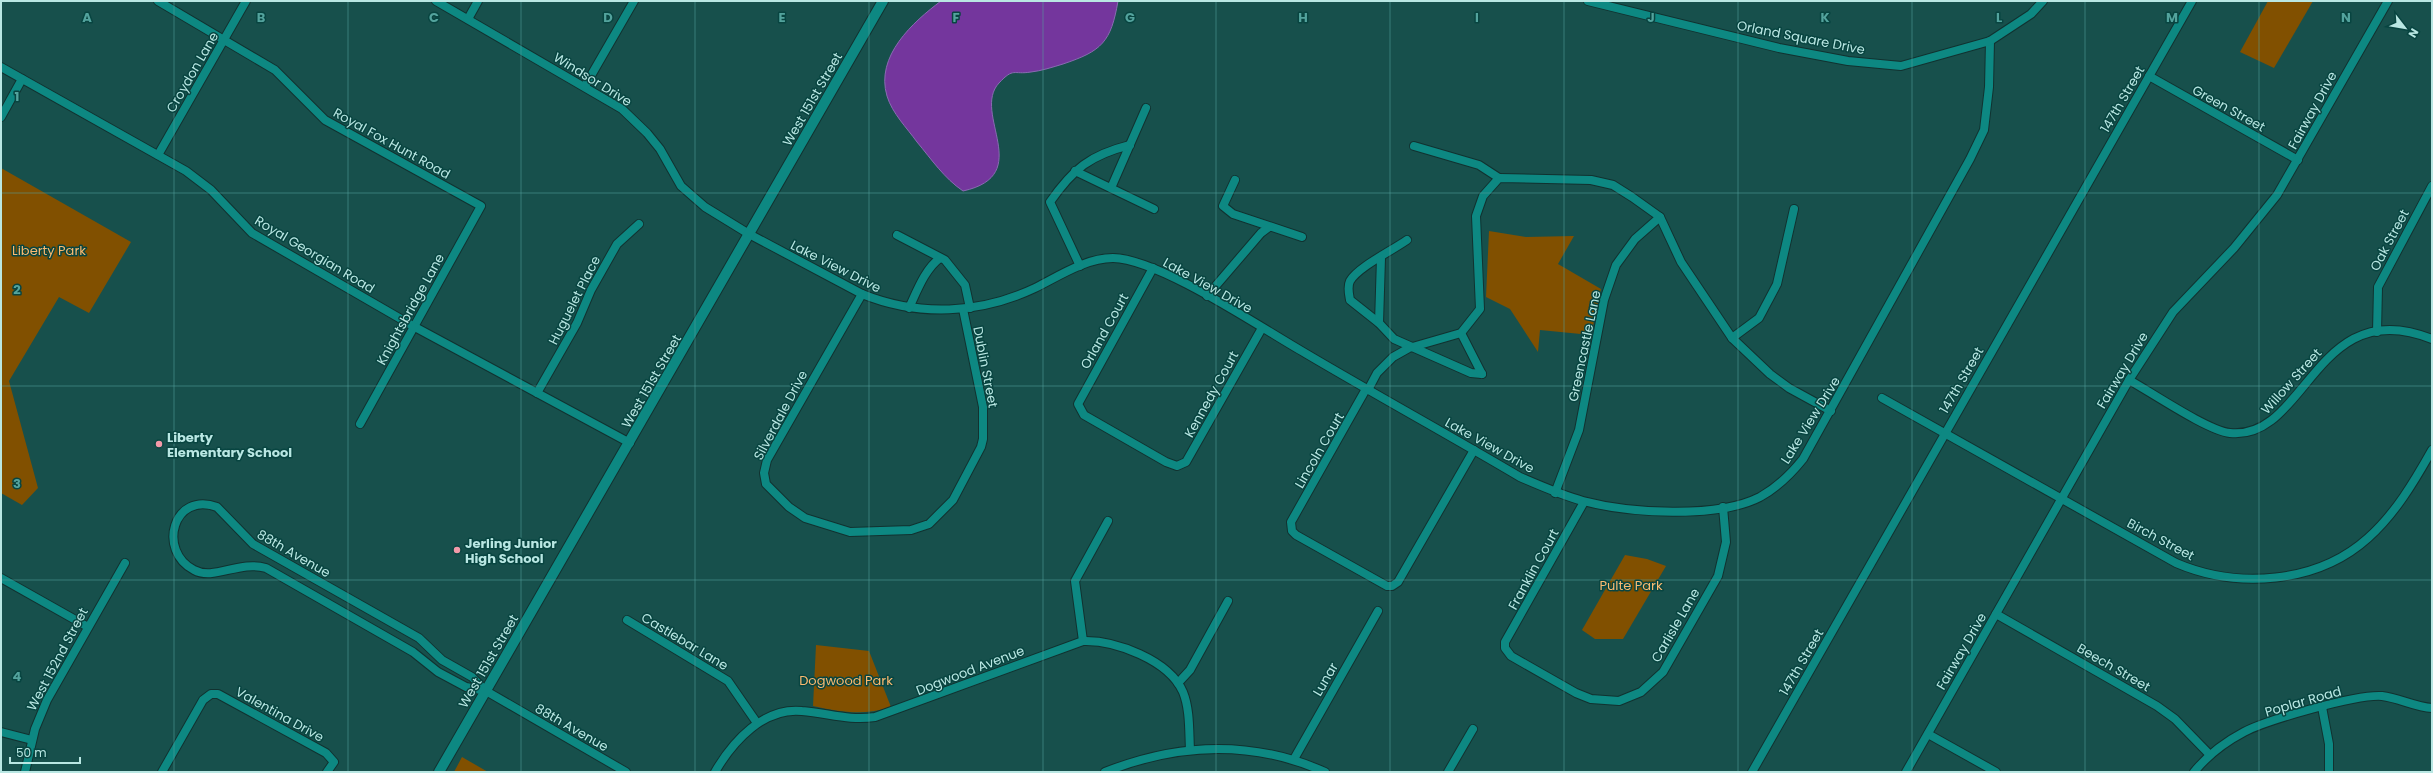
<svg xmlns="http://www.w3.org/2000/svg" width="2433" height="773" viewBox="0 0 2433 773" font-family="Poppins,sans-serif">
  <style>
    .green { fill: #815000 }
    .water { fill: #74369d; stroke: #896bb2 }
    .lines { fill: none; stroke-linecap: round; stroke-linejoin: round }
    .street-casing { stroke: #113230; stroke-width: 10 }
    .secondary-casing { stroke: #113230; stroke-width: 12 }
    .street { stroke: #0d8882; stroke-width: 8 }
    .secondary { stroke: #0d8882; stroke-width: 10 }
    .grid { fill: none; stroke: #53a39d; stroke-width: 1; stroke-opacity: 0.55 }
    .poi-dot { fill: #f39aa9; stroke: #084541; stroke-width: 1.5 }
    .labels { text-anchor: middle; stroke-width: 3; stroke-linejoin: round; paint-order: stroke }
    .street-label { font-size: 13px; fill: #b9e7e3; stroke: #084541 }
    .park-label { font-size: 13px; fill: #faba71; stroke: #084541 }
    .poi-label { font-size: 13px; font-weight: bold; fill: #b9e7e3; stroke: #084541; text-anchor: start }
    .grid-label { font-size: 13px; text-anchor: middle; font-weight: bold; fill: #53a39d; stroke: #084541; stroke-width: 3; stroke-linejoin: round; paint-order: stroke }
  </style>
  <rect width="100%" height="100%" fill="#17504c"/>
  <g class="green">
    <path d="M 2268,1 L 2313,1 L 2274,68 L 2240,52 Z"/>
    <path d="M 1,168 L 131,242 L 89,313 L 59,297 L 9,381 L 38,488 L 22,505 L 1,493 Z"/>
    <path d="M 1489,231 L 1526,237 L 1574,236 L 1558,264 L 1601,289 L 1591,335 L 1540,330 L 1538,352 L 1510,309 L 1486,297 Z"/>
    <path d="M 1625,555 L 1647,559 L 1666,566 L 1623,639 L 1595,639 L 1582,630 Z"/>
    <path d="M 816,645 L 869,651 L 891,707 C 864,716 840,712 813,706 Z"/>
    <path d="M 462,757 L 488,772 L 454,772 Z"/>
  </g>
  <path class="water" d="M 941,1 L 1118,1 C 1111,42 1102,51 1063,64 C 1053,67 1041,71 1031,72 C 1013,75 1014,67 999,83 C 971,113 1036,175 963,191 C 944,178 932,160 917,142 C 907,128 892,113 887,96 C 875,56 913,22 941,1 Z"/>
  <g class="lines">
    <defs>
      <g id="street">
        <path d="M 158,1 L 275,70 L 325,120 L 481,206 L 360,424"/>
        <path d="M 436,1 L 622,109 L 647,133 L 660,149 L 681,186 L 705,207 L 749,234 L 862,294 C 919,317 980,314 1035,288 C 1059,276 1086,258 1113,258 C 1160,259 1261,328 1305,353 C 1376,395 1449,435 1520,477 C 1541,486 1561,495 1583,501 C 1629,513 1717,519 1760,497 C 1778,487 1791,474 1803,459 L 1970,159 L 1984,130 L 1989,87 L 1990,41"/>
        <path d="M 1588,1 L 1779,48 L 1848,61 L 1901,66 L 1990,41 L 2031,14 L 2043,1"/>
        <path d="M 468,19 L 478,1"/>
        <path d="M 1,67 L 186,171 L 211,190 L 252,233 L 413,326 L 630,443"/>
        <path d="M 2149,76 L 2298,160"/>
        <path d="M 585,86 L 634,1"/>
        <path d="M 1,117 L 22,79"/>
        <path d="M 1414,146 L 1479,165 L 1499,178"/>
        <path d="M 158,155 L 246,1"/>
        <path d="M 1075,171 L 1154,209"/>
        <path d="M 1235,180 L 1223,206 L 1233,214 L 1302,237"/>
        <path d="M 1111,188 L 1146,108"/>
        <path d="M 897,235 L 945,260 L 965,285 L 970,308"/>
        <path d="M 1407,240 C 1393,250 1358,267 1350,281 C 1347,287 1349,294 1350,300 L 1379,323 L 1394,339 L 1471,373 L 1482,374"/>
        <path d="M 1080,266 L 1050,202 C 1073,169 1090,155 1130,145"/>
        <path d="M 1153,268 L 1078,404 L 1084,415 L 1166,462 L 1177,466 L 1186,462 L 1262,328"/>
        <path d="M 862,294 L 767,460 L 764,473 L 766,484 L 789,507 L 805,518 L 850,532 L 911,530 L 929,524 L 953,500 L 981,447 L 983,439 L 983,407 L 963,309"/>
        <path d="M 1207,296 L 1261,233 L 1269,227"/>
        <path d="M 909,308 C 917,291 925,269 940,258"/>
        <path d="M 1379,323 L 1381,258"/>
        <path d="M 2377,332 L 2378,287 L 2432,186"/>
        <path d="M 1461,333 L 1482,374"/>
        <path d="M 1732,338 L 1759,318 L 1777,284 L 1794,209"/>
        <path d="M 2129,380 C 2151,392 2208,431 2230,433 C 2307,441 2315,292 2432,339"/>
        <path d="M 1366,389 L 1291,522 L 1292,531 L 1296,535 L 1387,586 L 1392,586 L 1398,582 L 1474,450"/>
        <path d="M 1368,390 L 1377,373 L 1393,357 L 1409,348 L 1461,333 L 1480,309 L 1476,216 L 1483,196 L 1499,178 L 1591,180 L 1613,185 L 1632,197 L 1660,217 L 1681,262 L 1732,338 L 1770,374 L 1789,388 L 1831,411"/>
        <path d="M 537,393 L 577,323 L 591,290 L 617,244 L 639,224"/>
        <path d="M 1882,398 L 2176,563 C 2237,589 2317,584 2368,538 C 2395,514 2414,482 2432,450"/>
        <path d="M 1555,493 L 1579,430 L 1604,300 L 1616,265 L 1635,239 L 1660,217"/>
        <path d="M 1584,502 L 1505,642 L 1505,648 L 1511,656 L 1576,693 L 1591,699 L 1619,701 L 1641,692 L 1663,672 L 1718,576 L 1726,542 L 1723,507"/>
        <path d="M 1,578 L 88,627"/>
        <path d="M 1996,614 L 2157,706 L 2175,719 L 2210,755"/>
        <path d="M 627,620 L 728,681 L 757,723"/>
        <path d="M 1083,641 L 1075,581 L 1108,521"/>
        <path d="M 1178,683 L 1190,670 L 1228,601"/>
        <path d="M 486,691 L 466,687 L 438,672 L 413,652 L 266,568 C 239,560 214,581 194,570 C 157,551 173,491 217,507 L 253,544 L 419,638 L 442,660 L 472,677 L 486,691 L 626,772"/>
        <path d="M 2322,707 L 2329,744 L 2329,772"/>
        <path d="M 1,732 L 32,740"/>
        <path d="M 1928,734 L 1996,772"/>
        <path d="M 1294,759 L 1378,611"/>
        <path d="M 25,772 L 35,729 L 47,700 L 125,563"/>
        <path d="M 162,772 L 203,700 L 211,694 L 218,694 L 326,753 L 334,762 L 327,772"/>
        <path d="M 715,772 C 733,741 764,707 802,711 C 828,713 849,721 875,717 L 1083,641 C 1115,640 1169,660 1183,692 C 1190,709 1189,731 1190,750"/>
        <path d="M 1105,772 C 1178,743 1253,740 1325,772"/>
        <path d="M 1448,772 L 1473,729"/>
        <path d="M 1752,772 L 2192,1"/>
        <path d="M 1906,772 L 2129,380 L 2173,312 L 2234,248 L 2277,195 L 2388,1"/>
        <path d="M 2194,772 C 2207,756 2225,742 2244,732 C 2267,720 2357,694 2382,696 C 2399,698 2415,707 2432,708"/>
      </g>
      <path id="secondary" d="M 439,772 L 883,1"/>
    </defs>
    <use href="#street" class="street-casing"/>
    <use href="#secondary" class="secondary-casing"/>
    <use href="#street" class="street"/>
    <use href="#secondary" class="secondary"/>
  </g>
  <path class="grid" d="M 174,1 L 174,772M 348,1 L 348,772M 521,1 L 521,772M 695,1 L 695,772M 869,1 L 869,772M 1043,1 L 1043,772M 1216,1 L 1216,772M 1390,1 L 1390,772M 1564,1 L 1564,772M 1738,1 L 1738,772M 1912,1 L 1912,772M 2085,1 L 2085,772M 2259,1 L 2259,772M 1,193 L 2432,193M 1,386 L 2432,386M 1,580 L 2432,580"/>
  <g class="poi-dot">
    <circle cx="159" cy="444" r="4"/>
    <circle cx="457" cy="550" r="4"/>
  </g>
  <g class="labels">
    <g class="street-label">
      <text transform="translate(1801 37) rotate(11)" y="5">Orland Square Drive</text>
      <text transform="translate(192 72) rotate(-60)" y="5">Croydon Lane</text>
      <text transform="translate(593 79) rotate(32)" y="5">Windsor Drive</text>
      <text transform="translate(812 99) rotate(-60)" y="5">West 151st Street</text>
      <text transform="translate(2122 99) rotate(-60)" y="5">147th Street</text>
      <text transform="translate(2229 108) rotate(29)" y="5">Green Street</text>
      <text transform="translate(2312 110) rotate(-61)" y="5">Fairway Drive</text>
      <text transform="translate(392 143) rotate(29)" y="5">Royal Fox Hunt Road</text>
      <text transform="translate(2389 240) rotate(-62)" y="5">Oak Street</text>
      <text transform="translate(315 254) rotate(31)" y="5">Royal Georgian Road</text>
      <text transform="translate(836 266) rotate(27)" y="5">Lake View Drive</text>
      <text transform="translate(1208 285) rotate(29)" y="5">Lake View Drive</text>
      <text transform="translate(574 300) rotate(-63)" y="5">Huguelet Place</text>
      <text transform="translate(410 309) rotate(-61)" y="5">Knightsbridge Lane</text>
      <text transform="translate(1104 331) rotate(-61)" y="5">Orland Court</text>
      <text transform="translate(1584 346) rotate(-78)" y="5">Greencastle Lane</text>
      <text transform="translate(986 367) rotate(79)" y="5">Dublin Street</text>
      <text transform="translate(2122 370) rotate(-59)" y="5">Fairway Drive</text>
      <text transform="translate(1961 380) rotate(-60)" y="5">147th Street</text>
      <text transform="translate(651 381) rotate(-60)" y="5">West 151st Street</text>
      <text transform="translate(2291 381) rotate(-48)" y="5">Willow Street</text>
      <text transform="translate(1211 394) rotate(-61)" y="5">Kennedy Court</text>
      <text transform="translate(780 415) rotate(-62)" y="5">Silverdale Drive</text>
      <text transform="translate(1810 420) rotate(-58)" y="5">Lake View Drive</text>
      <text transform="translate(1490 445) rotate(29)" y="5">Lake View Drive</text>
      <text transform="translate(1319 450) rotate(-60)" y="5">Lincoln Court</text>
      <text transform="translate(2161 539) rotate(28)" y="5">Birch Street</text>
      <text transform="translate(294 553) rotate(30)" y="5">88th Avenue</text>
      <text transform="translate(1533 569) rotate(-61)" y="5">Franklin Court</text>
      <text transform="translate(1675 625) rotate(-60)" y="5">Carlisle Lane</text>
      <text transform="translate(685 641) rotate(31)" y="5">Castlebar Lane</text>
      <text transform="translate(1961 651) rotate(-60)" y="5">Fairway Drive</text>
      <text transform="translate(57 659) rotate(-62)" y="5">West 152nd Street</text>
      <text transform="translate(488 661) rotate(-60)" y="5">West 151st Street</text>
      <text transform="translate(1801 662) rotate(-60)" y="5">147th Street</text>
      <text transform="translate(2114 667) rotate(30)" y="5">Beech Street</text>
      <text transform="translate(970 670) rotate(-21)" y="5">Dogwood Avenue</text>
      <text transform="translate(1325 679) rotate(-60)" y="5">Lunar</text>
      <text transform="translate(2303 701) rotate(-16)" y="5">Poplar Road</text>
      <text transform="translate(280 714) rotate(29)" y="5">Valentina Drive</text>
      <text transform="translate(572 727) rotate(30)" y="5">88th Avenue</text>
    </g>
    <g class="park-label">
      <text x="49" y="255">Liberty Park</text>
      <text x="1631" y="590">Pulte Park</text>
      <text x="846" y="685">Dogwood Park</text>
    </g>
    <g class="poi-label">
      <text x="167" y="442">Liberty<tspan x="167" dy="15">Elementary School</tspan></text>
      <text x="465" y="548">Jerling Junior<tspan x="465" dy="15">High School</tspan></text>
    </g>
  </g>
  <g class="grid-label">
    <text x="87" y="22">A</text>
    <text x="261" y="22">B</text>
    <text x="434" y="22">C</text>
    <text x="608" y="22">D</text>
    <text x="782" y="22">E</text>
    <text x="956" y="22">F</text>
    <text x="1130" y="22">G</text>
    <text x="1303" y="22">H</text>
    <text x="1477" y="22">I</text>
    <text x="1651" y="22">J</text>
    <text x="1825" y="22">K</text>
    <text x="1999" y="22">L</text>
    <text x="2172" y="22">M</text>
    <text x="2346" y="22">N</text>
    <text x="17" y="101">1</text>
    <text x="17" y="294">2</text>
    <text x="17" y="488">3</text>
    <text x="17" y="681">4</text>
  </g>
  <rect width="2433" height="773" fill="none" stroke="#b9e7e3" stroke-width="4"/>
  <g transform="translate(2405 28) rotate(121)" stroke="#084541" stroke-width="3" paint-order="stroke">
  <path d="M0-3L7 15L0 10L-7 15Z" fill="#b9e7e3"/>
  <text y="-6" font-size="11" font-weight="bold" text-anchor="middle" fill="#b9e7e3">N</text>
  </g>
  <path d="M10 757v6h70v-6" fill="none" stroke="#b9e7e3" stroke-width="2"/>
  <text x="16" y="757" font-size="12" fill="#b9e7e3" stroke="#084541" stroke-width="3" paint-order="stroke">50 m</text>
</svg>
